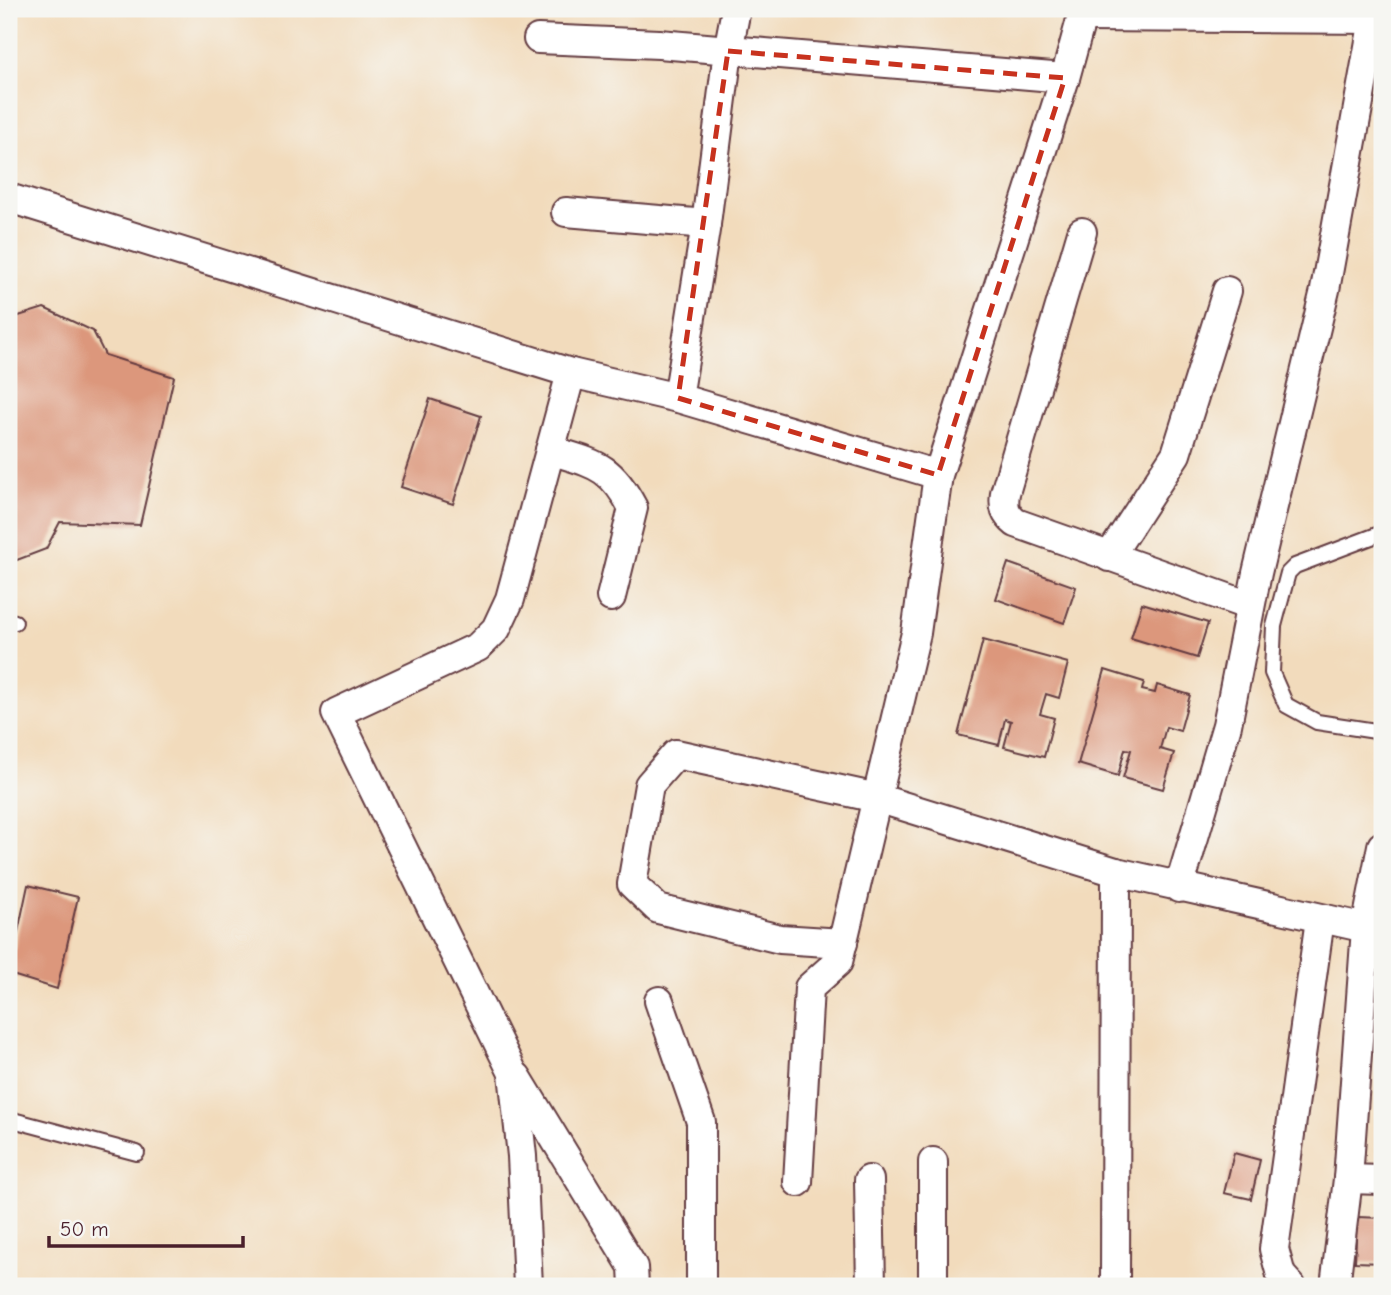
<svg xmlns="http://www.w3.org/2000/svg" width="1391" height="1295" viewBox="0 0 1391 1295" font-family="'Comic Neue',sans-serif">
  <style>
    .building { fill: #dc977b }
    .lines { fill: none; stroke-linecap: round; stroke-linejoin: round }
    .service-casing { stroke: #633b41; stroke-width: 18 }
    .minor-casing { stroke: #633b41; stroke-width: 32 }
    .service { stroke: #fff; stroke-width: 14 }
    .minor { stroke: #fff; stroke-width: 28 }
    .marked { fill: none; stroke: #c8321e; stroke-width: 5; stroke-dasharray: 14 9; stroke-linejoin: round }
  </style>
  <rect width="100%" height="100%" fill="#f6f6f2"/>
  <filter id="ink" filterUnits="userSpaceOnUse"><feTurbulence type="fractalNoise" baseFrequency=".0143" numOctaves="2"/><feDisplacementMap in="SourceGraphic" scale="14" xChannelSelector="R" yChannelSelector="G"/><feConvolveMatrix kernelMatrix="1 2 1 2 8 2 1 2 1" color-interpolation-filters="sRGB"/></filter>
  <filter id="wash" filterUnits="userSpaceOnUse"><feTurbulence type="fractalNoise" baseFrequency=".00686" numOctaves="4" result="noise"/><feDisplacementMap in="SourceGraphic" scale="28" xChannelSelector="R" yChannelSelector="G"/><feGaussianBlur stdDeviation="1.57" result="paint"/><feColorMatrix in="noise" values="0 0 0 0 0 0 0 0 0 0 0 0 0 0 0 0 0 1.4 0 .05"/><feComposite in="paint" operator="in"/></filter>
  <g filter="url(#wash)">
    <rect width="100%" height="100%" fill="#f2dbbc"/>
    <g id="blocks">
      <g class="building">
        <path d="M 44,308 L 93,331 L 105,355 L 174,377 L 140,525 L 60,522 L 46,549 L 9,563 L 9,319 Z"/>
        <path d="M 430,399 L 481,416 L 453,504 L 401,487 Z"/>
        <path d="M 1008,563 L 1076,587 L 1064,623 L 996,599 Z"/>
        <path d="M 1142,603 L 1208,623 L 1197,658 L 1131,638 Z"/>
        <path d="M 983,640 L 1068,663 L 1059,698 L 1046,694 L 1040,714 L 1054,718 L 1044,757 L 1004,747 L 1011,721 L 1005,719 L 999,745 L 958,735 Z"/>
        <path d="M 1105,670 L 1144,682 L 1142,690 L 1155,693 L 1157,685 L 1190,695 L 1180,731 L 1166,727 L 1160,749 L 1174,753 L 1163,789 L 1123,778 L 1131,750 L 1125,749 L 1118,776 L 1078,764 Z"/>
        <path d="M 28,885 L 78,897 L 57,989 L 9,974 Z"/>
        <path d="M 1234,1153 L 1260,1160 L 1251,1199 L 1224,1193 Z"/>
        <path d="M 1357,1217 L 1382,1218 L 1382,1263 L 1355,1262 Z"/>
      </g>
    </g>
  </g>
  <g filter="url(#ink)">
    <use href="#blocks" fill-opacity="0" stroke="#633b41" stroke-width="2"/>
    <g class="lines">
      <defs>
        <g id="service">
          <path d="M 1382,533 L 1295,566 L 1288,573 L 1274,626 L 1272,673 L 1286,705 L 1317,722 L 1382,732"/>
          <path d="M 9,621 L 15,622"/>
          <path d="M 9,1119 L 137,1153"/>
        </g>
        <g id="minor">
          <path d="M 1082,17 L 1382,19"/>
          <path d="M 538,39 L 659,44 L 1065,78"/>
          <path d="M 9,198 L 571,373 L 678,398 L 938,475"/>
          <path d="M 566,212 L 706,224"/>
          <path d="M 1082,232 L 1005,493 C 1003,508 1005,514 1016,523 L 1250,606"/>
          <path d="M 678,398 L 706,224 L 728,51 L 736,9"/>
          <path d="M 550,450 C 594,464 610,464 633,508 L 611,597"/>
          <path d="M 1109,557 L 1176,454 L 1227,291"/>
          <path d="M 1179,888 L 1227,725 L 1257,573 L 1325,290 L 1374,19"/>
          <path d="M 843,943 L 780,939 L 658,909 L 632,884 L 649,785 L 676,754 L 877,798 L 1116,872 L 1366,928"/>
          <path d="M 659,1001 L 701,1122 L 701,1286"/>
          <path d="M 517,1077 L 633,1267 L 634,1286"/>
          <path d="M 933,1162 L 933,1286"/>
          <path d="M 1348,1179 L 1382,1180"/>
          <path d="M 869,1180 L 871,1286"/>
          <path d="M 798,1182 L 809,988 L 838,962 L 916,633 L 938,475 L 1065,78 L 1084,9"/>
          <path d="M 528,1286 L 522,1156 L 513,1073 L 336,713 L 478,647 L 496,629 L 510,599 L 571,373"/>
          <path d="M 1115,1286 L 1116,872"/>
          <path d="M 1291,1286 L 1281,1275 L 1274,1249 L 1320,919"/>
          <path d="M 1335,1286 L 1348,1179 L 1366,928 L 1382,846"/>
        </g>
      </defs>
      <use href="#service" class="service-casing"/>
      <use href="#minor" class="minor-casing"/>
      <use href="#service" class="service"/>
      <use href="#minor" class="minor"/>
    </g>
  </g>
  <path class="marked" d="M 728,51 L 1065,78 L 938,475 L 678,398 Z"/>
  <rect width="1391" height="1295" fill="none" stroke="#f6f6f2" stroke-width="35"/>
  <path d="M49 1236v10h194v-10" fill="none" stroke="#4a1f2b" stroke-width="3.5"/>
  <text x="60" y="1236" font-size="21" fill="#4a1f2b" stroke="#f6f6f2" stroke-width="5" paint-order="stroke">50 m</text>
</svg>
